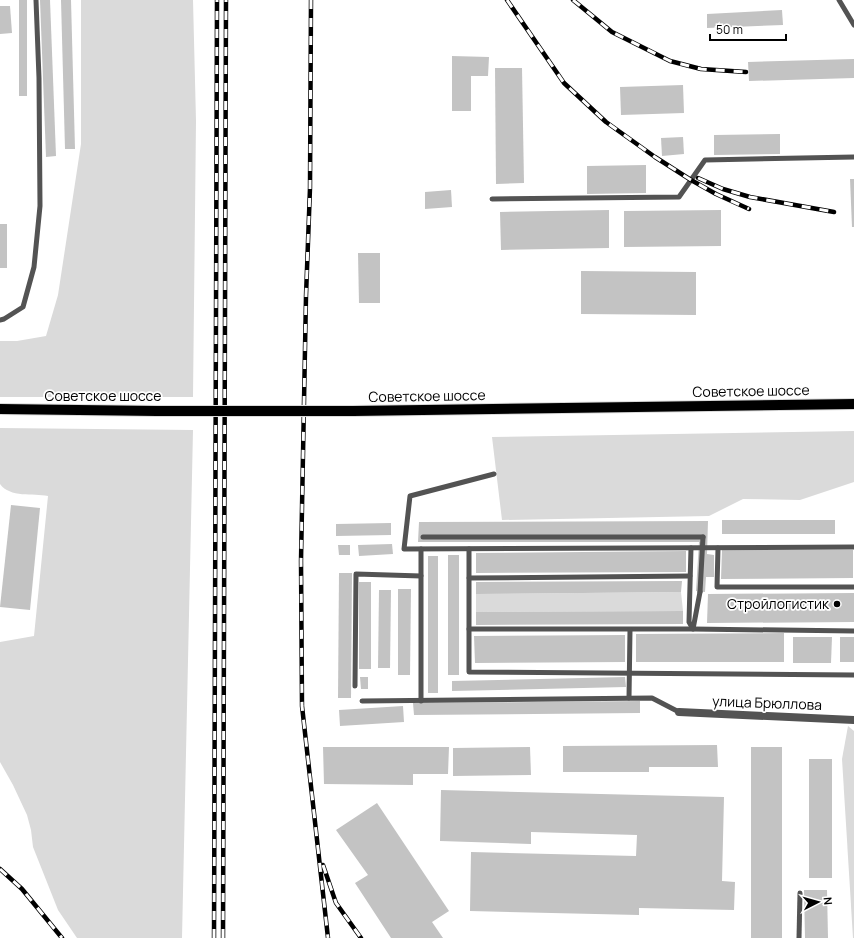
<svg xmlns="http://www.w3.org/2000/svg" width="854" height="938" viewBox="0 0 854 938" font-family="Manrope,sans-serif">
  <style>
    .green { fill: #dadada }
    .building { fill: #c3c3c3 }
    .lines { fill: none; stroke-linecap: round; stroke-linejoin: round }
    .primary-casing { stroke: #dbdbdb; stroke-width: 12 }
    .lane { stroke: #535353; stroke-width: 5 }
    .street { stroke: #535353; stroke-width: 8 }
    .primary { stroke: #000; stroke-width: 10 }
    .rail-casing { stroke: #000; stroke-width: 4.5 }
    .rail { stroke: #fff; stroke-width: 3; stroke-dasharray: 9; stroke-linecap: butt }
    .primary-bridge-casing { stroke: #dbdbdb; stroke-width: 12; stroke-linecap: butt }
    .lane-bridge { stroke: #535353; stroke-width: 5 }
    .primary-bridge { stroke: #000; stroke-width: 10 }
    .poi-dot { fill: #000; stroke: #fff; stroke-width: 1.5 }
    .labels { text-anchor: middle; stroke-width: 3.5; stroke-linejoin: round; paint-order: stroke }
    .street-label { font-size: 14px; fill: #000; stroke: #fff }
    .poi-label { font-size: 14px; fill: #000; stroke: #fff; text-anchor: end }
  </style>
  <rect width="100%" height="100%" fill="#fff"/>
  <g class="green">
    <path d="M 81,0 L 193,0 L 196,121 L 193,397 L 0,397 L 0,341 L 17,341 L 46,336 L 58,295 L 81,144 Z"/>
    <path d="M 0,428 L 193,430 L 182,938 L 77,938 L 58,910 L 33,847 L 31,830 L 27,815 L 13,785 L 0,762 L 0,642 L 34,636 L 48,496 C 33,493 10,498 0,484 Z"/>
    <path d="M 854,431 L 854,482 L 800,500 L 743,499 L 709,516 L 502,520 L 492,437 Z"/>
    <path d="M 681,592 L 683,611 L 476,612 L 476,594 Z"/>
    <path d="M 848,726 L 854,731 L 854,938 L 853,938 L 842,759 Z"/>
  </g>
  <g class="building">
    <rect x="19" y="0" width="8" height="96"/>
    <path d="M 40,0 L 50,0 L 56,156 L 46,157 Z"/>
    <path d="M 61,0 L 71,0 L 75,149 L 65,149 Z"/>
    <path d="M 0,6 L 10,6 L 12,33 L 0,34 Z"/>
    <path d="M 782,10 L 783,25 L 707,28 L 707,14 Z"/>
    <path d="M 452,56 L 489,57 L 488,76 L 471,76 L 471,111 L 452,111 Z"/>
    <path d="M 854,59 L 854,78 L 749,81 L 748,62 Z"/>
    <path d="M 495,68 L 522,68 L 524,183 L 496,184 Z"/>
    <path d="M 683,85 L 684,113 L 621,115 L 620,87 Z"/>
    <path d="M 780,134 L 780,154 L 714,155 L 714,135 Z"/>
    <path d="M 683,137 L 684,154 L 662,156 L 661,138 Z"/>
    <path d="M 646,165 L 646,193 L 587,194 L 587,166 Z"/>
    <path d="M 850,179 L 854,179 L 854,227 L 852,227 Z"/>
    <path d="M 451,190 L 452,207 L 425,209 L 425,192 Z"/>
    <path d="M 609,210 L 609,248 L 501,250 L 500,212 Z"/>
    <path d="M 721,210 L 721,246 L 624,247 L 624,211 Z"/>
    <rect x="0" y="224" width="7" height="44"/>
    <path d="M 358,253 L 380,253 L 380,303 L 359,303 Z"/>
    <path d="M 581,271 L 696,272 L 696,315 L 581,314 Z"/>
    <path d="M 11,505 L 40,508 L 30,610 L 0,607 Z"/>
    <rect x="722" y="520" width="113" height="14"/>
    <path d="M 708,521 L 707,554 L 714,555 L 714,577 L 706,577 L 705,592 L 696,591 L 699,542 L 418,542 L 419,522 Z"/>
    <path d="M 391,523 L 391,535 L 336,536 L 336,524 Z"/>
    <path d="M 392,544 L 393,554 L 359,556 L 358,545 Z"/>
    <path d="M 338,545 L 350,545 L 350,555 L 339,555 Z"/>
    <path d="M 722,550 L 853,550 L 853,578 L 721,579 Z"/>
    <path d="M 686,551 L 686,572 L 476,573 L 476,553 Z"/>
    <rect x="448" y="555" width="11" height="120"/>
    <rect x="428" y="556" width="10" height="137"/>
    <path d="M 339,573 L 352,573 L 351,698 L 338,698 Z"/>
    <path d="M 682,581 L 681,592 L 476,594 L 476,582 Z"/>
    <rect x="359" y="582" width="12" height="87"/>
    <path d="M 398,589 L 411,589 L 410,675 L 398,675 Z"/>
    <path d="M 379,590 L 391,590 L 390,668 L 378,668 Z"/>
    <path d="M 854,593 L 854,622 L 707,623 L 708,594 Z"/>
    <path d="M 683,611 L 683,624 L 476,625 L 476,612 Z"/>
    <path d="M 784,633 L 784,662 L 636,662 L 636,634 Z"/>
    <path d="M 625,635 L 625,662 L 475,663 L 474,636 Z"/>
    <path d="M 793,637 L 832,637 L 831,663 L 793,663 Z"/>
    <rect x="840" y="637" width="14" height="25"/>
    <path d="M 360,677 L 368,677 L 368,689 L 361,689 Z"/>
    <path d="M 625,677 L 626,687 L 452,691 L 452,681 Z"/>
    <path d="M 640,701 L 640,713 L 414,715 L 413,703 Z"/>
    <path d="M 403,706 L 404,722 L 340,726 L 339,710 Z"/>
    <path d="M 717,745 L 718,767 L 649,767 L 649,772 L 563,772 L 563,746 Z"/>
    <path d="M 323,747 L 449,747 L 448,774 L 413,774 L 413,785 L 324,784 Z"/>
    <path d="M 530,747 L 531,775 L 453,776 L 453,748 Z"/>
    <rect x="751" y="747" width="31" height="191"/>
    <rect x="809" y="759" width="23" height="119"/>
    <path d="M 441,790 L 724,797 L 722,881 L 735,882 L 734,910 L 639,908 L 639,915 L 470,911 L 471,852 L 636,856 L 637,835 L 531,832 L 531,844 L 440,841 Z"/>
    <path d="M 377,803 L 449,911 L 432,922 L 443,938 L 391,938 L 355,883 L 368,875 L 336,830 Z"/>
    <path d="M 804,890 L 827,890 L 828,938 L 805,938 Z"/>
  </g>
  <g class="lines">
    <defs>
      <g id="primary">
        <path d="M 0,409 L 157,411"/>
        <path d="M 353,411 L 854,404"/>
      </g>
    </defs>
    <use href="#primary" class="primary-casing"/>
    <g class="lane">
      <path d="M 839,0 L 854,25"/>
      <path d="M 492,199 L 679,197 L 705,160 L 854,157"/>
      <path d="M 0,320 L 4,319 L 23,307 L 34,267 L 40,206 L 39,78 L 36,0"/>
      <path d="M 494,474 L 410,496 L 404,549 L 854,547"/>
      <path d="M 423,537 L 703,537"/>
      <path d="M 691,548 L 689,622 L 693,629 L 700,592"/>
      <path d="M 718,548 L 717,587 L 854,587"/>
      <path d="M 469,549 L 469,672 L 854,675"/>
      <path d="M 469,578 L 690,576"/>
      <path d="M 469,629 L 693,629 L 854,631"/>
      <path d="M 355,686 L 356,574 L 421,576"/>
      <path d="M 629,698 L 630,630"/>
      <path d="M 362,701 L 652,698 L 679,712"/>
      <path d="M 421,701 L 421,549"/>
      <path d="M 799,938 L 800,893"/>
    </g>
    <path class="street" d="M 679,712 L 854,720"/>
    <use href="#primary" class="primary"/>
    <defs>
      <g id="rail">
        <path d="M 311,0 L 310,188 L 306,296 L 301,561 L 302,706 L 328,938"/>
        <path d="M 507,0 L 564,83 L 606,122 L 655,157 L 691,180 L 716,194 L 749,209"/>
        <path d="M 573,0 L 612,32 L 670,61 L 701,69 L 746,72"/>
        <path d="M 698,178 L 723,189 L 750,197 L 834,212"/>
        <path d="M 323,865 L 336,903 L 361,938"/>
        <path d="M 0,869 L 22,889 L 62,938"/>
        <path d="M 214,938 L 217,0"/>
        <path d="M 223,938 L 226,0"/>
      </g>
    </defs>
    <use href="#rail" class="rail-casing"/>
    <use href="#rail" class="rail"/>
    <defs>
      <path id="primary-bridge" d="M 157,411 L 353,411"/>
    </defs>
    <use href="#primary-bridge" class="primary-bridge-casing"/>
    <path class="lane-bridge" d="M 700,592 L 703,537"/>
    <use href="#primary-bridge" class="primary-bridge"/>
  </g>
  <circle class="poi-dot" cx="837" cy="604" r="4"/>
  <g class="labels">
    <g class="street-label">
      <text transform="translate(751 391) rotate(-1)" y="5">Советское шоссе</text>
      <text x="103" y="401">Советское шоссе</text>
      <text transform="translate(427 396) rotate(-1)" y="5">Советское шоссе</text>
      <text transform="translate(767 703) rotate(2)" y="5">улица Брюллова</text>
    </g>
    <g class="poi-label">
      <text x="829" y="609">Стройлогистик</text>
    </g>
  </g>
  <g transform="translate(818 902) rotate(84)" stroke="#ffffff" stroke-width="3" paint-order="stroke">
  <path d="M0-3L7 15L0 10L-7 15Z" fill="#000000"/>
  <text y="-6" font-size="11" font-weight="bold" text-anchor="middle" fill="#000000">N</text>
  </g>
  <path d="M710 34v6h76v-6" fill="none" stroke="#000000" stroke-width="2"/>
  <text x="716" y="34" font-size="12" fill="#000000" stroke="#ffffff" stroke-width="3" paint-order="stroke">50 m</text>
</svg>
